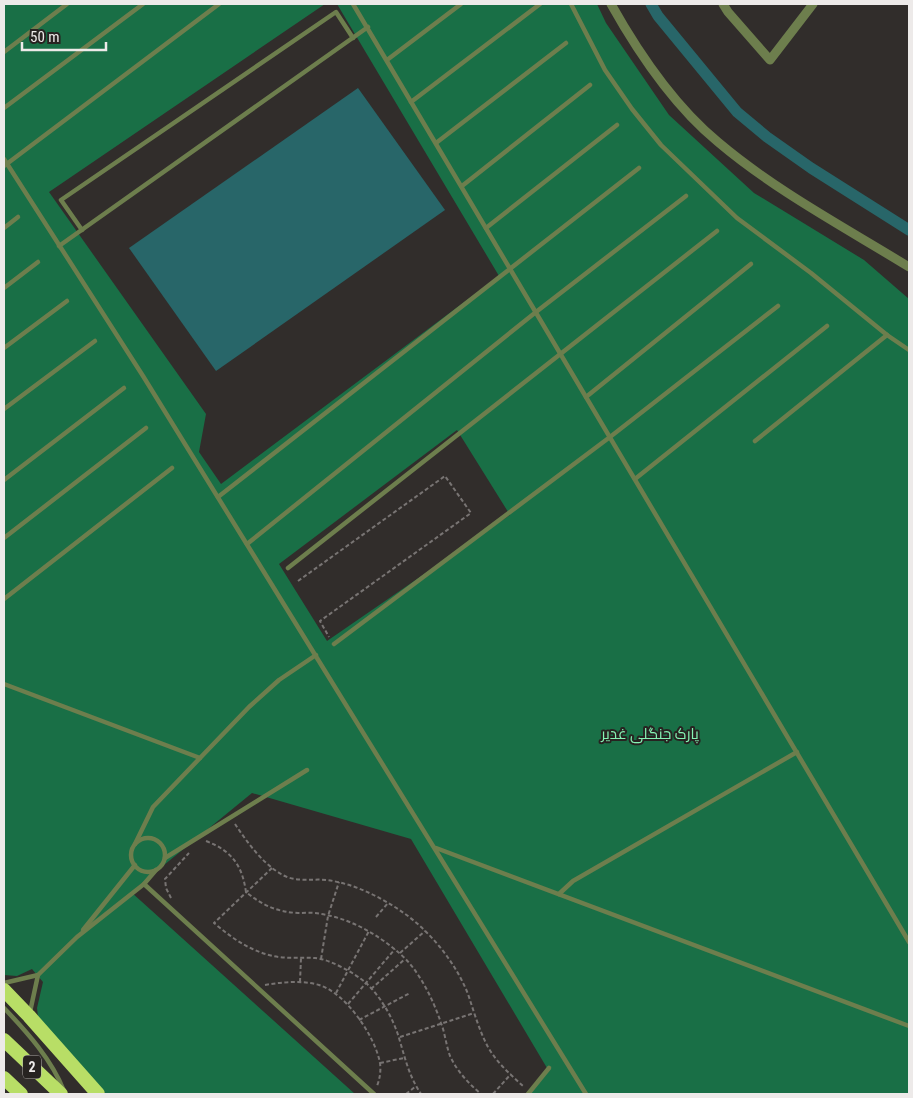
<svg xmlns="http://www.w3.org/2000/svg" width="913" height="1098" viewBox="0 0 913 1098" font-family="'Roboto Condensed',Cairo,sans-serif">
  <style>
    .forest { fill: #196f46; fill-rule: evenodd }
    .water { fill: #286669 }
    .lines { fill: none; stroke-linecap: round; stroke-linejoin: round }
    .canal { stroke: #286669; stroke-width: 11 }
    .path { stroke: #787473; stroke-width: 2; stroke-dasharray: 4 2.5; stroke-linecap: butt }
    .service { stroke: #6d7e4d; stroke-width: 4.5 }
    .minor { stroke: #6d7e4d; stroke-width: 9 }
    .trunk { stroke: #b8de66; stroke-width: 14 }
    .labels { text-anchor: middle; stroke-width: 4; stroke-linejoin: round; paint-order: stroke }
    .shield { fill: #272321; stroke: #b2aead; stroke-width: 1 }
    .shield-label { font-size: 14px; font-weight: bold; fill: #edeae9 }
    .park-label { font-size: 15px; fill: #85f2b3; stroke: #272321 }
  </style>
  <rect width="100%" height="100%" fill="#312d2b"/>
  <path class="forest" d="M 4,4 L 325,4 L 49,192 L 206,414 L 199,452 L 221,484 L 499,276 L 337,4 L 597,4 L 606,23 L 669,115 L 754,193 L 864,260 L 909,299 L 909,1094 L 526,1094 L 547,1068 L 411,839 L 252,793 L 131,892 L 355,1094 L 106,1094 L 38,1017 L 37,1008 L 43,982 L 32,969 L 17,976 L 4,975 ZM 457,430 L 510,515 L 327,641 L 279,564 Z"/>
  <path class="water" d="M 358,88 L 445,210 L 216,371 L 129,248 Z"/>
  <g class="lines">
    <path class="canal" d="M 651,4 L 658,16 L 737,112 L 767,137 L 811,168 L 909,230"/>
    <g class="path">
      <path d="M 298,581 L 445,476 L 471,513 L 320,621 L 329,637"/>
      <path d="M 235,824 C 247,842 262,863 281,874 C 297,884 316,877 333,881 C 360,886 386,900 408,916 C 434,936 456,964 468,994 C 474,1012 479,1030 488,1047 C 497,1063 511,1075 524,1087"/>
      <path d="M 206,841 C 232,851 242,865 246,892 C 262,905 277,912 298,913 C 305,913 313,912 321,914 C 349,918 377,934 398,952 C 418,968 433,999 441,1023 C 445,1033 446,1045 450,1056 C 457,1071 468,1083 481,1094"/>
      <path d="M 272,868 L 214,923 C 232,938 250,951 273,956 C 287,959 301,957 315,958 C 329,959 355,973 366,983 C 381,997 393,1018 399,1038 C 405,1058 409,1076 421,1094"/>
      <path d="M 171,898 L 166,888 L 165,879 L 189,853"/>
      <path d="M 376,917 L 388,903"/>
      <path d="M 400,953 L 425,931"/>
      <path d="M 321,959 L 328,916 L 339,882"/>
      <path d="M 300,982 L 301,958"/>
      <path d="M 265,985 C 283,982 301,980 319,985 C 346,993 375,1036 380,1063 C 381,1071 380,1078 377,1086"/>
      <path d="M 371,989 L 405,959"/>
      <path d="M 336,993 L 369,931"/>
      <path d="M 348,1004 L 395,949"/>
      <path d="M 359,1020 L 410,993"/>
      <path d="M 400,1037 L 474,1013"/>
      <path d="M 380,1063 L 404,1058"/>
      <path d="M 406,1094 L 416,1086"/>
      <path d="M 493,1094 L 511,1074"/>
    </g>
    <g class="service">
      <path d="M 353,4 L 909,942"/>
      <path d="M 571,4 L 605,70 L 632,109 L 661,145 L 737,218 L 811,273 L 887,335 L 909,350"/>
      <path d="M 4,52 L 67,4"/>
      <path d="M 387,60 L 461,4"/>
      <path d="M 411,102 L 540,4"/>
      <path d="M 4,108 L 143,4"/>
      <path d="M 436,143 L 566,43"/>
      <path d="M 4,159 L 143,376 L 586,1094"/>
      <path d="M 4,166 L 219,4"/>
      <path d="M 462,186 L 590,85"/>
      <path d="M 4,228 L 18,217"/>
      <path d="M 486,228 L 617,125"/>
      <path d="M 82,230 L 61,200 L 336,12 L 353,38"/>
      <path d="M 59,246 L 368,27"/>
      <path d="M 4,288 L 38,262"/>
      <path d="M 4,348 L 67,301"/>
      <path d="M 586,397 L 751,264"/>
      <path d="M 4,409 L 95,341"/>
      <path d="M 755,441 L 887,335"/>
      <path d="M 635,479 L 827,326"/>
      <path d="M 4,480 L 124,388"/>
      <path d="M 218,497 L 639,168"/>
      <path d="M 4,538 L 146,428"/>
      <path d="M 247,544 L 536,312 L 686,196"/>
      <path d="M 288,568 L 717,231"/>
      <path d="M 4,599 L 172,468"/>
      <path d="M 334,644 L 610,437 L 778,306"/>
      <path d="M 4,684 L 200,758"/>
      <circle cx="148" cy="855" r="17"/>
      <path d="M 135,844 L 153,807 L 200,758 L 249,707 L 279,680 L 316,655"/>
      <path d="M 436,848 L 909,1026"/>
      <path d="M 165,858 L 307,770"/>
      <path d="M 144,884 L 374,1094"/>
      <path d="M 559,894 L 573,881 L 797,752"/>
      <path d="M 83,930 L 135,865"/>
      <path d="M 4,983 L 38,975 L 77,937 L 144,884 L 156,870"/>
      <path d="M 4,1008 C 27,1032 52,1060 64,1091"/>
      <path d="M 30,1012 L 38,975"/>
      <path d="M 528,1094 L 549,1068"/>
    </g>
    <g class="minor">
      <path d="M 611,4 C 639,54 673,105 718,142 C 776,191 844,227 909,267"/>
      <path d="M 723,4 L 728,12 L 770,60 L 813,4"/>
    </g>
    <g class="trunk">
      <path d="M 4,990 L 29,1016 L 98,1094"/>
      <path d="M 4,1040 L 61,1094"/>
      <path d="M 4,1078 L 21,1094"/>
    </g>
  </g>
  <g class="labels">
    <rect class="shield" x="23" y="1055.5" width="18" height="23" rx="4"/>
    <g class="shield-label">
      <text x="32" y="1072">2</text>
    </g>
    <g class="park-label">
      <text x="650" y="739">پارک جنگلی غدیر</text>
    </g>
  </g>
  <rect width="913" height="1098" fill="none" stroke="#edeae9" stroke-width="10"/>
  <path d="M22 42v8h84v-8" fill="none" stroke="#edeae9" stroke-width="2.5"/>
  <text x="30" y="42" font-size="15" fill="#edeae9" stroke="#272321" stroke-width="4" paint-order="stroke">50 m</text>
</svg>
